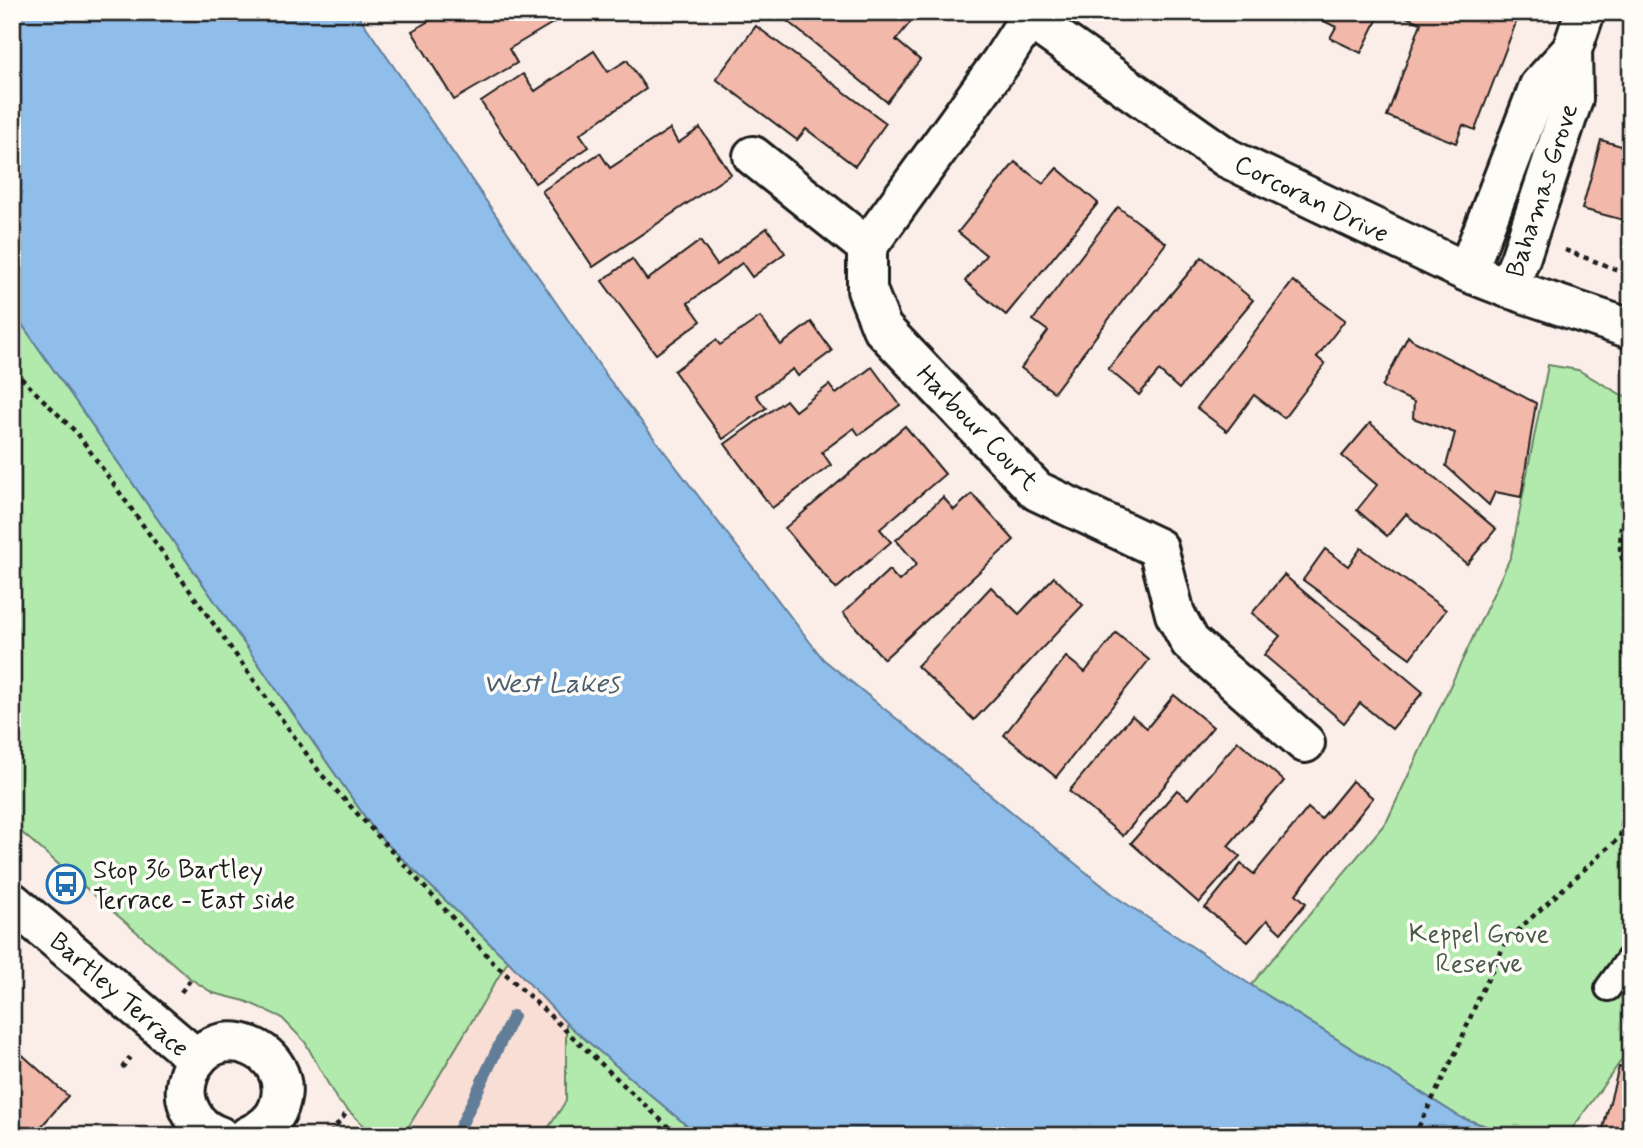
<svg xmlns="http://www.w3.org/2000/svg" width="1643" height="1148" viewBox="0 0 1643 1148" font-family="Mynerve,sans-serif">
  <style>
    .built { fill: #f8ded5 }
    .green { fill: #b2eaad; stroke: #678364; stroke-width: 2 }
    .water { fill: #90beea; stroke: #627d98; stroke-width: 2 }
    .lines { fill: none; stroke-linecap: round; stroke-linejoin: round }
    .stream { stroke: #627d98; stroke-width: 12 }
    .building { fill: #f2b8aa; stroke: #1c1c1c; stroke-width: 2 }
    .service-casing { stroke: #1c1c1c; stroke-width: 30 }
    .minor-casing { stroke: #1c1c1c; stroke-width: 44 }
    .tertiary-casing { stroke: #1c1c1c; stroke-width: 44 }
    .path { stroke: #1c1c1c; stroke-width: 4.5; stroke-dasharray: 5 5; stroke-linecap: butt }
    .service { stroke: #fdfcf7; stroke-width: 24 }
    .minor { stroke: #fdfcf7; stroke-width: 38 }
    .tertiary { stroke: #fdfcf7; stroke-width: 38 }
    .labels { text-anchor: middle; stroke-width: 7; stroke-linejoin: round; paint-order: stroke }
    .street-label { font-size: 26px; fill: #1c1c1c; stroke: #fdfcf7 }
    .poi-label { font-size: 26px; fill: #1c1c1c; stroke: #fdfcf7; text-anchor: start }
    .park-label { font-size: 26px; fill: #495a48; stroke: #fdfcf7 }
    .water-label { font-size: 28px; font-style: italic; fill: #4a5d6e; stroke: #fdfcf7 }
  </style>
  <rect width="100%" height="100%" fill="#fbeee8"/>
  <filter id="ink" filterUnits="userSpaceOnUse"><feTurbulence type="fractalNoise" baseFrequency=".0143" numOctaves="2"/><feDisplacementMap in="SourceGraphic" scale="14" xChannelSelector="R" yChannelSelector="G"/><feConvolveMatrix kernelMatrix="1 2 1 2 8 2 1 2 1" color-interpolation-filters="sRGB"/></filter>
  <g filter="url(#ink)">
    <path class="built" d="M 508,961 L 566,1023 L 566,1101 L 543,1136 L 403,1136 Z"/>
    <g class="green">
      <path d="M 12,310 L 377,834 L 508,961 L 403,1136 L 375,1136 L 337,1100 L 305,1042 L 281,1017 L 245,1001 L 213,993 L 191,979 L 12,824 Z"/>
      <path d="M 1548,365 L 1578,370 L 1622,395 L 1631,397 L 1631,495 L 1620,502 L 1631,557 L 1631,1047 L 1567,1136 L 1514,1136 L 1460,1117 L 1251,985 L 1387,821 L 1511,556 Z"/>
      <path d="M 566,1023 L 699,1136 L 543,1136 L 566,1101 Z"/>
    </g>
    <path class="water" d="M 12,12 L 356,12 L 608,378 L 823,659 L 1119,899 L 1251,985 L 1460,1117 L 1513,1136 L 699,1136 L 566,1023 L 508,961 L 377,834 L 12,310 Z"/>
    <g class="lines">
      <path class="stream" d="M 456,1136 L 513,1016"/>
    </g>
    <g class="building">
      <path d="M 444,12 L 571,12 L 509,49 L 517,63 L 454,100 L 412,31 Z"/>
      <path d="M 776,12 L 902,12 L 912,20 L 896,40 L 920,60 L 887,102 Z"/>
      <path d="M 1306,12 L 1381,12 L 1361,53 L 1330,38 L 1336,27 Z"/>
      <path d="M 1394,12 L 1520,12 L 1475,130 L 1463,125 L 1456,143 L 1387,116 L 1421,23 Z"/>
      <path d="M 756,26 L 886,123 L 855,166 L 806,129 L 797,140 L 716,79 Z"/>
      <path d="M 594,51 L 608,72 L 627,60 L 646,89 L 580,134 L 589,147 L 535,183 L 481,102 L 523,74 L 535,91 Z"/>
      <path d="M 700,128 L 731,174 L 593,267 L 542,191 L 600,153 L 610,168 L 670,129 L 678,143 Z"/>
      <path d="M 1601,140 L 1631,149 L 1631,222 L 1582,209 Z"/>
      <path d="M 1015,162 L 1043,184 L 1057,168 L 1098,203 L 1006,315 L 965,281 L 986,255 L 958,232 Z"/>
      <path d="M 1118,207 L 1166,243 L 1054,392 L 1021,368 L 1048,331 L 1033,320 Z"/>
      <path d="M 767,228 L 785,253 L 752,277 L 742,263 L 688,303 L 701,321 L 656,354 L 602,281 L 632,259 L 647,280 L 700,241 L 717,265 Z"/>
      <path d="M 1202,257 L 1253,300 L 1179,389 L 1159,371 L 1139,395 L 1108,369 Z"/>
      <path d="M 1293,281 L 1345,320 L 1317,357 L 1325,364 L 1284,418 L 1254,395 L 1227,431 L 1197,408 Z"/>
      <path d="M 760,317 L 781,345 L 811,322 L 832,351 L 798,376 L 793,369 L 756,395 L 766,408 L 723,439 L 674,371 L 716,340 L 720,345 Z"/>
      <path d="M 1408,336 L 1412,340 L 1536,403 L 1521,497 L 1495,492 L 1489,505 L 1446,466 L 1455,433 L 1413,418 L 1414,402 L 1382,387 Z"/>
      <path d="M 872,367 L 900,405 L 859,435 L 854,428 L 822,452 L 831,465 L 772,508 L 725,444 L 786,400 L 795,411 L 829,385 L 836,394 Z"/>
      <path d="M 1370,423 L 1496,529 L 1467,564 L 1406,514 L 1387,536 L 1357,510 L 1377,485 L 1342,456 Z"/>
      <path d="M 905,426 L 945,474 L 880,529 L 891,542 L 836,589 L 785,528 Z"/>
      <path d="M 972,494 L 1014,540 L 884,659 L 843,613 L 889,570 L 899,581 L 917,564 L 896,540 L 943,497 L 954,510 Z"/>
      <path d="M 1361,548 L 1446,610 L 1410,658 L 1303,580 L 1325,549 L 1348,566 Z"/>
      <path d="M 1284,575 L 1423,692 L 1392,729 L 1360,703 L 1344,723 L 1264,655 L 1280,636 L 1252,613 Z"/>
      <path d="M 1054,577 L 1083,605 L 974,720 L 917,666 L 991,587 L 1019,614 Z"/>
      <path d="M 1116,633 L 1149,660 L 1056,777 L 1004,735 L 1066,657 L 1085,672 Z"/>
      <path d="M 1174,695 L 1213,727 L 1123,836 L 1069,791 L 1132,716 L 1147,728 Z"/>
      <path d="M 1238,741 L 1284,781 L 1228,846 L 1240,856 L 1199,903 L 1131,843 L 1177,790 L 1188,799 Z"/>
      <path d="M 1352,781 L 1373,798 L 1296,894 L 1306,903 L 1281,933 L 1267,920 L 1248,942 L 1205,908 L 1241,864 L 1254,874 L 1308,808 L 1321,819 Z"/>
      <path d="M 17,1050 L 68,1096 L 33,1136 L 12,1136 L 12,1056 Z"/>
      <path d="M 1619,1067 L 1631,1070 L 1631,1136 L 1601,1136 Z"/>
    </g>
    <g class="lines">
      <defs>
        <path id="service" d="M 1608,988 L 1631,956"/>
        <g id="minor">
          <path d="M 1029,18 L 1001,62 L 867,247 L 867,290 L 882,328 L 1037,491 L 1158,548 L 1175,614 L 1190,642 L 1305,743"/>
          <path d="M 753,156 L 867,247"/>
          <path d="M 1467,272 L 1539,86 L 1572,50"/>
          <path d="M 1508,288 L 1520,259 L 1573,99 L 1572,50 L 1585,12"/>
        </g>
        <g id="tertiary">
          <path d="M 1023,12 L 1029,18 L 1227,158 L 1467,272 L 1508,288 L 1631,329"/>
          <path d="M 12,902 L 197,1059"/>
          <path d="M 219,1136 C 202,1130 192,1119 187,1102 C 184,1091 186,1081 190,1071 C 213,1015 298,1049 279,1106 C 274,1121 262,1130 248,1136"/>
        </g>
      </defs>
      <use href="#service" class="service-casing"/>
      <use href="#minor" class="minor-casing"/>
      <use href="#tertiary" class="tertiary-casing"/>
      <g class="path">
        <path d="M 1565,250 L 1631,275"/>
        <path d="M 12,374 L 18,375 L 77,433 L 321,774 L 493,962 L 678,1136"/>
        <path d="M 1630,387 L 1631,387"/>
        <path d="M 1631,509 L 1621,523 L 1620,549 L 1631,600"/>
        <path d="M 181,992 L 191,979"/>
        <path d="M 122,1068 L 130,1057"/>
        <path d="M 330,1134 L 348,1111"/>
        <path d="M 137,1135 L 139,1136"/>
        <path d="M 1414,1136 L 1457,1050 L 1478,999 L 1507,940 L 1620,837 L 1631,782"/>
      </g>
      <use href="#service" class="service"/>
      <use href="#minor" class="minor"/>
      <use href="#tertiary" class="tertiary"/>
    </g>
  </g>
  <defs>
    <symbol id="bus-ring" viewBox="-11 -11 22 22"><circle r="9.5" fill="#fdfcf7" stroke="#1f6fb2" stroke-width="1.5"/><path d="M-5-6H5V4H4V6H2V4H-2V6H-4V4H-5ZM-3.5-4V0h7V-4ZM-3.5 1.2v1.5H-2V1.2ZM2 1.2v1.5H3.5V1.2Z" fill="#1f6fb2"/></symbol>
  </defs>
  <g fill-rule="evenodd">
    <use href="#bus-ring" x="44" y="862" width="44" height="44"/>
  </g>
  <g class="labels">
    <g class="street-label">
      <text transform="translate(1541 190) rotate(-72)" y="9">Bahamas Grove</text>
      <text transform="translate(1312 198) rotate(26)" y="9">Corcoran Drive</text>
      <text transform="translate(978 427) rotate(46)" y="9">Harbour Court</text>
      <text transform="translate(120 994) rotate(41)" y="9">Bartley Terrace</text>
    </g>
    <g class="poi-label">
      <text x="93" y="878">Stop 36 Bartley<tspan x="93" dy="30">Terrace - East side</tspan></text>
    </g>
    <g class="park-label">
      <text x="1479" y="942">Keppel Grove<tspan x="1479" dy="30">Reserve</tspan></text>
    </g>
    <g class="water-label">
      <text x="551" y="692">West Lakes</text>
    </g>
  </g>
  <rect width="1643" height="1148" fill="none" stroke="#fdfcf7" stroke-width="42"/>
  <rect x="21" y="21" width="1601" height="1106" fill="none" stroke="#1c1c1c" stroke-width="2.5" filter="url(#ink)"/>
</svg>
